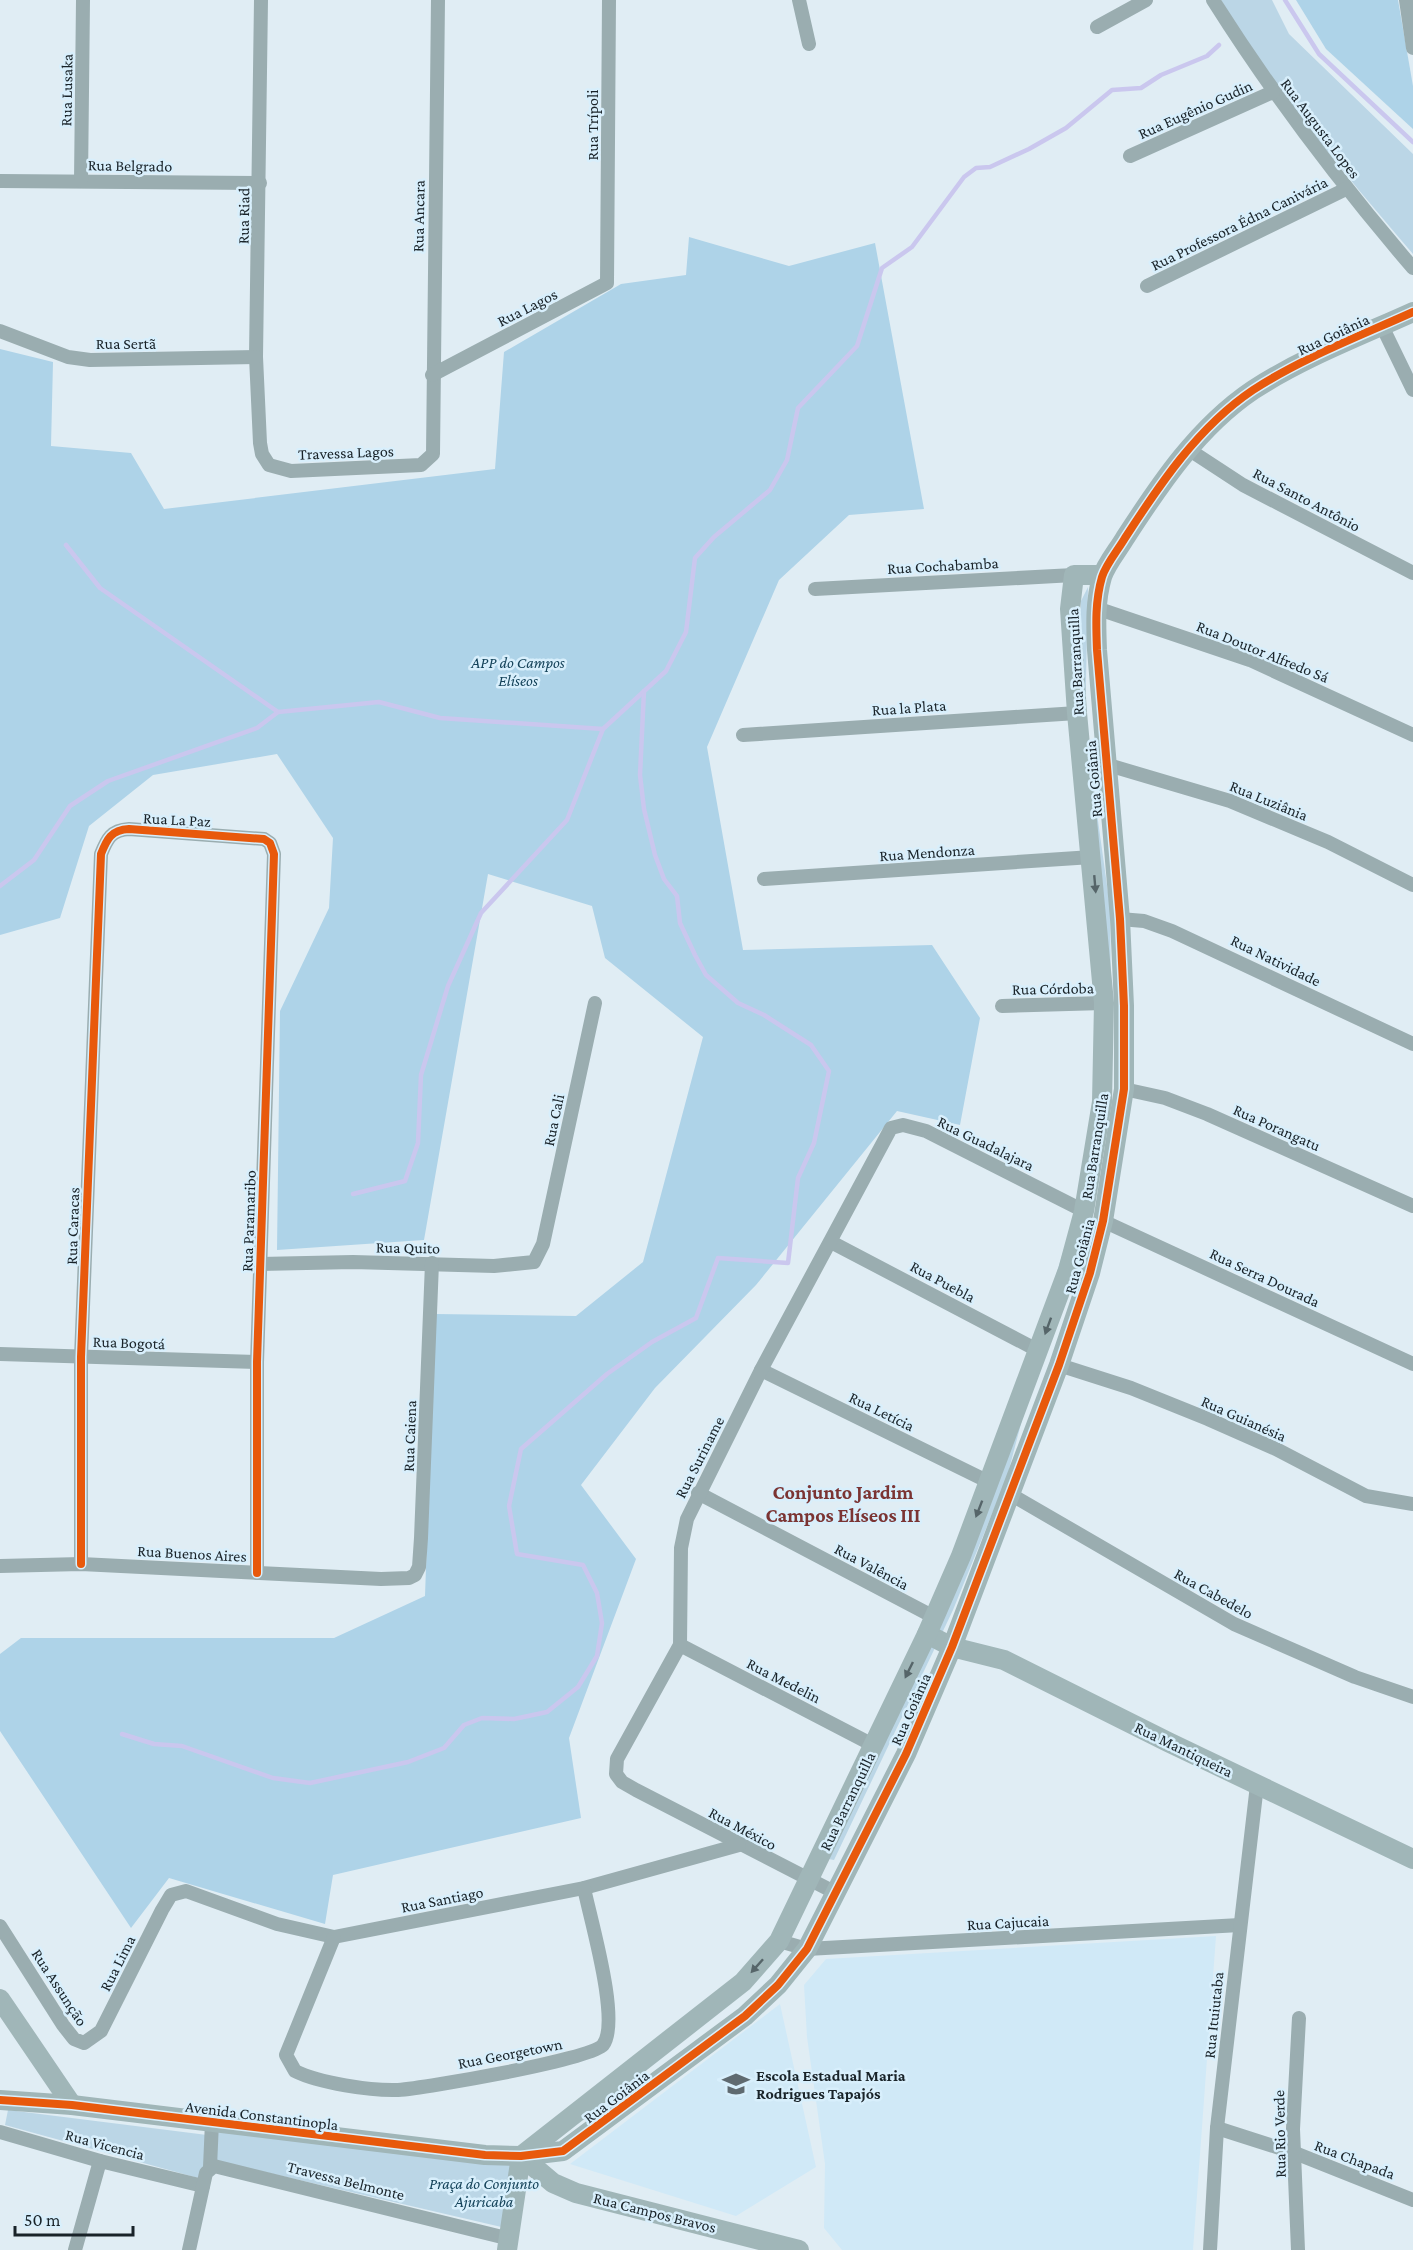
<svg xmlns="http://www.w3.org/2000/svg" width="1413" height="2250" viewBox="0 0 1413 2250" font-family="'Crimson Pro',serif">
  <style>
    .built { fill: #d0e9f7 }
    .green { fill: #bbd6e6 }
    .forest { fill: #aed3e8 }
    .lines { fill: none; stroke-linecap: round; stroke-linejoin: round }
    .stream { stroke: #cac7ee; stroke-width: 4.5 }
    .street { stroke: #9aadb0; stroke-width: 14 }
    .secondary { stroke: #a0b6b8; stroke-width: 20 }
    .cycleway-casing { stroke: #d8effc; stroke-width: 11 }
    .cycleway { stroke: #e8590c; stroke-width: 8 }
    .oneway { fill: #566569 }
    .labels { text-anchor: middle; stroke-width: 5; stroke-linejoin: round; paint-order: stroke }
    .street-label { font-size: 16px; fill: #192329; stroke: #d8effc }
    .park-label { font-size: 16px; font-style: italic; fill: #16445b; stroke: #d8effc }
    .poi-label { font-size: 16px; font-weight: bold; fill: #192329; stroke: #d8effc; text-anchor: start }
    .quarter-label { font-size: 20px; font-weight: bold; fill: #7b3433; stroke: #d8effc }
  </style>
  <rect width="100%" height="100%" fill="#e0edf4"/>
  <g class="built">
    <path d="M 1216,1936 L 1193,2250 L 842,2250 L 824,2228 L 825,2164 L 807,2037 L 804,1985 L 826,1959 Z"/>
    <path d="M 780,2004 L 816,2167 L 736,2216 L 570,2164 Z"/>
  </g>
  <g class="green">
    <path d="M 1221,0 L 1272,0 L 1289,34 L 1413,154 L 1413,254 C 1345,174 1274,91 1221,0 Z"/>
    <path d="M 1088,587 L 1085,727 L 1110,907 L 1112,1076 L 1007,1477 L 953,1610 L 834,1860 L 823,1858 L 944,1606 L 1039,1330 L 1082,1191 L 1104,1076 L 1075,707 L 1081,601 Z"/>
    <path d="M 8,2110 L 215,2136 L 217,2129 L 527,2167 L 510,2229 L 213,2160 L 209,2181 L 5,2125 Z"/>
  </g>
  <g class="forest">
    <path d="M 1296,0 L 1398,0 L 1413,86 L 1413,129 L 1326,49 Z"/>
    <path d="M 689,237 L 789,266 L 875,243 L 924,509 L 849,515 L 779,580 L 707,747 L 743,950 L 932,945 L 980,1018 L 960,1125 L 897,1111 L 756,1285 L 655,1388 L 581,1485 L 636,1559 L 569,1738 L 581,1818 L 333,1875 L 325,1924 L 169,1878 L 131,1928 L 0,1731 L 0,1654 L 21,1638 L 334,1638 L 425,1596 L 435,1314 L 576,1316 L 643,1262 L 703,1037 L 605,958 L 592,906 L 488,874 L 424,1240 L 277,1250 L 280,1011 L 329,908 L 333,838 L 277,754 L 153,775 L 89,826 L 60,918 L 0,935 L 0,349 L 53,362 L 51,446 L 131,453 L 164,509 L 495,469 L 504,352 L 621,284 L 686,275 Z"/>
  </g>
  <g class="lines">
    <g class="stream">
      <path d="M 1285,0 L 1319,54 L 1413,142"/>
      <path d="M 66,545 L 100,588 L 278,712"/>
      <path d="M 0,886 L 34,860 L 70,806 L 108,781 L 257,728 L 278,712 L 379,702 L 440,718 L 603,729"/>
      <path d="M 353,1194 L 405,1181 L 418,1143 L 421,1075 L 448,986 L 481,913 L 567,820 L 603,729 L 666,671 L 686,632 L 695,558 L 714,537 L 770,490 L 787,460 L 798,408 L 857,346 L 882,268 L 912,247 L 964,177 L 976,168 L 990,167 L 1029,149 L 1066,128 L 1112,90 L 1141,88 L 1161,75 L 1207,56 L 1219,45"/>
      <path d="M 122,1734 L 154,1744 L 182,1746 L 273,1778 L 310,1783 L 408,1762 L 444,1748 L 464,1725 L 482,1718 L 514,1719 L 547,1712 L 578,1687 L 597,1656 L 602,1623 L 597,1593 L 583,1565 L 517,1554 L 509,1506 L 521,1449 L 607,1374 L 652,1342 L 696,1318 L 718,1258 L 788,1263 L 798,1178 L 814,1143 L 829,1071 L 811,1045 L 764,1015 L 738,1003 L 706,975 L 695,955 L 680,923 L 677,896 L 664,879 L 655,855 L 644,809 L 640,775 L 644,691"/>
    </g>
    <g class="street">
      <path d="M 261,0 L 256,357 L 260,443 L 262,454 L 269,465 L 291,471 L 421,465 L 433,454 L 438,0"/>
      <path d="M 799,0 L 809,44"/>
      <path d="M 1213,0 C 1273,95 1340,183 1413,268"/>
      <path d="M 1406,0 L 1413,48"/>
      <path d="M 1097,27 L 1146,0"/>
      <path d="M 1130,156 L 1273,92"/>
      <path d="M 0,181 L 260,183"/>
      <path d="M 81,181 L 83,0"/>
      <path d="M 1147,286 L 1346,189"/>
      <path d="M 1382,326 L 1413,390"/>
      <path d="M 0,331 L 68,357 L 90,360 L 256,357"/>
      <path d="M 432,375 L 607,283 L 609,0"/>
      <path d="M 1188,449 L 1243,485 L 1413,573"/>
      <path d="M 815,589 L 1074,575"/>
      <path d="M 1096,608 L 1250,660 L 1413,735"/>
      <path d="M 743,735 L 1077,713"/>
      <path d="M 1105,764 L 1230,801 L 1328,842 L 1413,885"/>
      <path d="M 764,879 L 1092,857"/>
      <path d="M 1120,919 L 1144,921 L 1172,931 L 1413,1044"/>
      <path d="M 1002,1006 L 1104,1003"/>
      <path d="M 1124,1089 L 1165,1098 L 1207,1114 L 1413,1206"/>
      <path d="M 1103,1221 L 1413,1364"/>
      <path d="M 831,1242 L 1039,1351"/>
      <path d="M 260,1264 L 353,1262 L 494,1266 L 534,1262 L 543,1244 L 595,1003"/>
      <path d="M 0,1354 L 257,1362"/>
      <path d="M 1059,1365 L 1131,1388 L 1208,1419 L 1276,1449 L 1366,1496 L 1413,1504"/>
      <path d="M 761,1370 L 989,1482"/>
      <path d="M 698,1493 L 934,1617"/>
      <path d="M 1010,1494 L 1234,1624 L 1355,1677 L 1413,1697"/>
      <path d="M 81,1564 L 81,1357 L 101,854 C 107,839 111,830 129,829 L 264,839 L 270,843 L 274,854 L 257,1362 L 257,1573"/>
      <path d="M 0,1566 L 81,1564 L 381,1579 L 409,1578 L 415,1575 L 419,1567 L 421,1538 L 432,1263"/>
      <path d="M 680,1645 L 873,1745"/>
      <path d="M 836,1893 L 636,1790 L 622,1782 L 616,1774 L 617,1759 L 680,1645 L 681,1548 L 687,1519 L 761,1370 L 891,1128 L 903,1125 L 926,1131 L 1084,1211"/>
      <path d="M 0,1926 L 63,2025 L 74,2039 L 84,2043 L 101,2031 L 162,1910 L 171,1895 L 186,1891 L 277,1924 L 334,1937 L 584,1888 L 739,1845"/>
      <path d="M 334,1937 L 286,2055 L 295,2071 C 319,2083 371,2091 398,2090 C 425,2088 590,2060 603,2045 C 621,2022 590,1918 584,1888"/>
      <path d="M 779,1941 L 807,1949 L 1240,1925"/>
      <path d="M 1217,2128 L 1295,2153 L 1413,2200"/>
      <path d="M 0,2132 L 100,2161 L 203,2186"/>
      <path d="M 210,2167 L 212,2122"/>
      <path d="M 75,2250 L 100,2161"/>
      <path d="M 189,2250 L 206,2173 L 214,2166 L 510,2239"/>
      <path d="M 1210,2250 L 1217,2128 L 1257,1785"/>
      <path d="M 1298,2250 L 1293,2129 L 1299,2018"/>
    </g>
    <g class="secondary">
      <path d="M 927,1634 L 952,1647 L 1004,1660 L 1168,1742 L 1413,1859"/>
      <path d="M 0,1999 L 72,2105"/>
      <path d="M 0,2100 L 72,2105 L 485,2155 L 521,2156 L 563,2151 L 745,2016 L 778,1985 L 807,1949 L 906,1754 L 952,1647 L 1059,1365 L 1090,1273 L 1103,1221 L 1124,1089 L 1124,1006 L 1120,919 L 1097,650 C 1096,625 1095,601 1102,577 C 1106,564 1118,550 1125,538 C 1160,484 1198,427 1253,390 C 1302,358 1360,336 1413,312"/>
      <path d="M 521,2156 L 743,1982 L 779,1941 L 927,1634 L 961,1556 L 1068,1270 L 1084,1211 L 1102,1102 L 1104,1003 L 1077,713 L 1070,609 L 1074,575 L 1102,575"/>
      <path d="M 521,2156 L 553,2183 L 576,2193 L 799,2250"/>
      <path d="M 507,2250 L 521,2156"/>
    </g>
    <defs>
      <g id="cycleway">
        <path d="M 81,1564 L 81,1357 L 101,854 C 107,839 111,830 129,829 L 264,839 L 270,843 L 274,854 L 257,1362 L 257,1573"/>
        <path d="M 0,2100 L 72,2105 L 485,2155 L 521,2156 L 563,2151 L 745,2016 L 778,1985 L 807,1949 L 906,1754 L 952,1647 L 1059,1365 L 1090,1273 L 1103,1221 L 1124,1089 L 1124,1006 L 1120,919 L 1097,650 C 1096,625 1095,601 1102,577 C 1106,564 1118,550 1125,538 C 1160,484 1198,427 1253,390 C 1302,358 1360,336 1413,312"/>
      </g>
    </defs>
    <use href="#cycleway" class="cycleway-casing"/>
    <use href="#cycleway" class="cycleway"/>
  </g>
  <defs><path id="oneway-solid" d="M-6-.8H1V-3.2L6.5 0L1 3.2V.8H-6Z" transform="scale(1.5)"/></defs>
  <g class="oneway">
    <use href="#oneway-solid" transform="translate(1095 884) rotate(85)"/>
    <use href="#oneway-solid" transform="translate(1048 1326) rotate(110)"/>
    <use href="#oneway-solid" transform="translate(979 1509) rotate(111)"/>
    <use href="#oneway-solid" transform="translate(909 1670) rotate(116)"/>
    <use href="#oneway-solid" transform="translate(757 1966) rotate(132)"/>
  </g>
  <defs>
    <symbol id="school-bare" viewBox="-9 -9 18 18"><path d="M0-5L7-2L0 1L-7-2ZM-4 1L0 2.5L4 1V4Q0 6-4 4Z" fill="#5f6a70" stroke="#d8effc" stroke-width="2.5" paint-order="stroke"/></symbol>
  </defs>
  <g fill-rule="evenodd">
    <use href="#school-bare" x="717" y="2065" width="38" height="38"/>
  </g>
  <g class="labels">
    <g class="street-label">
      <text transform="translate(66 90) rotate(-89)" y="6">Rua Lusaka</text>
      <text transform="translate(1195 109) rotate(-24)" y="6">Rua Eugênio Gudin</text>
      <text transform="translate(592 125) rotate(-90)" y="6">Rua Trípoli</text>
      <text transform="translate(1321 128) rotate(53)" y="6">Rua Augusta Lopes</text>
      <text transform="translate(130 165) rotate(1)" y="6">Rua Belgrado</text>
      <text transform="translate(243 216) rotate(-89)" y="6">Rua Riad</text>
      <text transform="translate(418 216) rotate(-89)" y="6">Rua Ancara</text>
      <text transform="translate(1239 223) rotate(-26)" y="6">Rua Professora Édna Canivária</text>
      <text transform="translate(527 307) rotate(-27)" y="6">Rua Lagos</text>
      <text transform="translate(1333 334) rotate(-25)" y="6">Rua Goiânia</text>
      <text x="126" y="349">Rua Sertã</text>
      <text transform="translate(346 452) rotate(-2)" y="6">Travessa Lagos</text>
      <text transform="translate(1307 499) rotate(28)" y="6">Rua Santo Antônio</text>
      <text transform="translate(943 565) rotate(-3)" y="6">Rua Cochabamba</text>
      <text transform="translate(1263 651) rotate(22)" y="6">Rua Doutor Alfredo Sá</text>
      <text transform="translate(1075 662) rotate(-93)" y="6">Rua Barranquilla</text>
      <text transform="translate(909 707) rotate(-4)" y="6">Rua la Plata</text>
      <text transform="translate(1093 779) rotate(-95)" y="6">Rua Goiânia</text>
      <text transform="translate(1269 800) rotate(22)" y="6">Rua Luziânia</text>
      <text transform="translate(177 819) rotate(3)" y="6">Rua La Paz</text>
      <text transform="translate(927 852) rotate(-4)" y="6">Rua Mendonza</text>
      <text transform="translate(1276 960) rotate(26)" y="6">Rua Natividade</text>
      <text transform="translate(1053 988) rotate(-1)" y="6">Rua Córdoba</text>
      <text transform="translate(553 1120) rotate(-78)" y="6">Rua Cali</text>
      <text transform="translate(1277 1127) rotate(24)" y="6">Rua Porangatu</text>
      <text transform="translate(986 1143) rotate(26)" y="6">Rua Guadalajara</text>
      <text transform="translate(1094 1146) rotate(-81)" y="6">Rua Barranquilla</text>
      <text transform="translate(248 1221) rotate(-88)" y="6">Rua Paramaribo</text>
      <text transform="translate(72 1226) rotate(-88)" y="6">Rua Caracas</text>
      <text transform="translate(408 1247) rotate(1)" y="6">Rua Quito</text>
      <text transform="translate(1079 1256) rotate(-75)" y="6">Rua Goiânia</text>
      <text transform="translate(1265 1277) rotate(25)" y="6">Rua Serra Dourada</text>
      <text transform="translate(943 1281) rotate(28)" y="6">Rua Puebla</text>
      <text transform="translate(129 1342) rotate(2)" y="6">Rua Bogotá</text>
      <text transform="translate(882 1411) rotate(26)" y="6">Rua Letícia</text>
      <text transform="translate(1244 1418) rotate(24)" y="6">Rua Guianésia</text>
      <text transform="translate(409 1436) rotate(-88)" y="6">Rua Caiena</text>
      <text transform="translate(699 1457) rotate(-63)" y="6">Rua Suriname</text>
      <text transform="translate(192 1553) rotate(3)" y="6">Rua Buenos Aires</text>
      <text transform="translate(872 1566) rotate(28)" y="6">Rua Valência</text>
      <text transform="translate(1214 1593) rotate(29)" y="6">Rua Cabedelo</text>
      <text transform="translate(784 1680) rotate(27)" y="6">Rua Medelin</text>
      <text transform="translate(910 1709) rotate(-66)" y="6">Rua Goiânia</text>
      <text transform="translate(1184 1749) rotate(26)" y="6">Rua Mantiqueira</text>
      <text transform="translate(847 1801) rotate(-64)" y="6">Rua Barranquilla</text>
      <text transform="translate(743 1828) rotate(28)" y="6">Rua México</text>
      <text transform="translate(442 1899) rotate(-11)" y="6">Rua Santiago</text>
      <text transform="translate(1008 1922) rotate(-3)" y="6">Rua Cajucaia</text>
      <text transform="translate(117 1963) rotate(-63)" y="6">Rua Lima</text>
      <text transform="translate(60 1987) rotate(57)" y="6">Rua Assunção</text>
      <text transform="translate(1213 2015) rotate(-84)" y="6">Rua Ituiutaba</text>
      <text transform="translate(510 2053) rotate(-11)" y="6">Rua Georgetown</text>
      <text transform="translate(616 2096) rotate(-37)" y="6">Rua Goiânia</text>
      <text transform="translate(262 2115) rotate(7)" y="6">Avenida Constantinopla</text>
      <text transform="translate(1279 2134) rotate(-91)" y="6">Rua Rio Verde</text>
      <text transform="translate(105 2144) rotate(15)" y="6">Rua Vicencia</text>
      <text transform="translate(1355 2159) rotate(21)" y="6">Rua Chapada</text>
      <text transform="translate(346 2180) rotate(14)" y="6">Travessa Belmonte</text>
      <text transform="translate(655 2212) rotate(14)" y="6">Rua Campos Bravos</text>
    </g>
    <g class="park-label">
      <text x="518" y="668">APP do Campos<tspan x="518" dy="18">Elíseos</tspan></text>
      <text x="484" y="2189">Praça do Conjunto<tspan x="484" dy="18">Ajuricaba</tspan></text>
    </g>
    <g class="poi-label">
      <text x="756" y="2081">Escola Estadual Maria<tspan x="756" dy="18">Rodrigues Tapajós</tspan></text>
    </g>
    <g class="quarter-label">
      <text x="843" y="1499">Conjunto Jardim<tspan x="843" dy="23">Campos Elíseos III</tspan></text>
    </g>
  </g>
  <path d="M15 2226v9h118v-9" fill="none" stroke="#192329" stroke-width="3"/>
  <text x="24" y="2226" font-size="18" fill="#192329" stroke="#d8effc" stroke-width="4.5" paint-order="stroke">50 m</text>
</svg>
